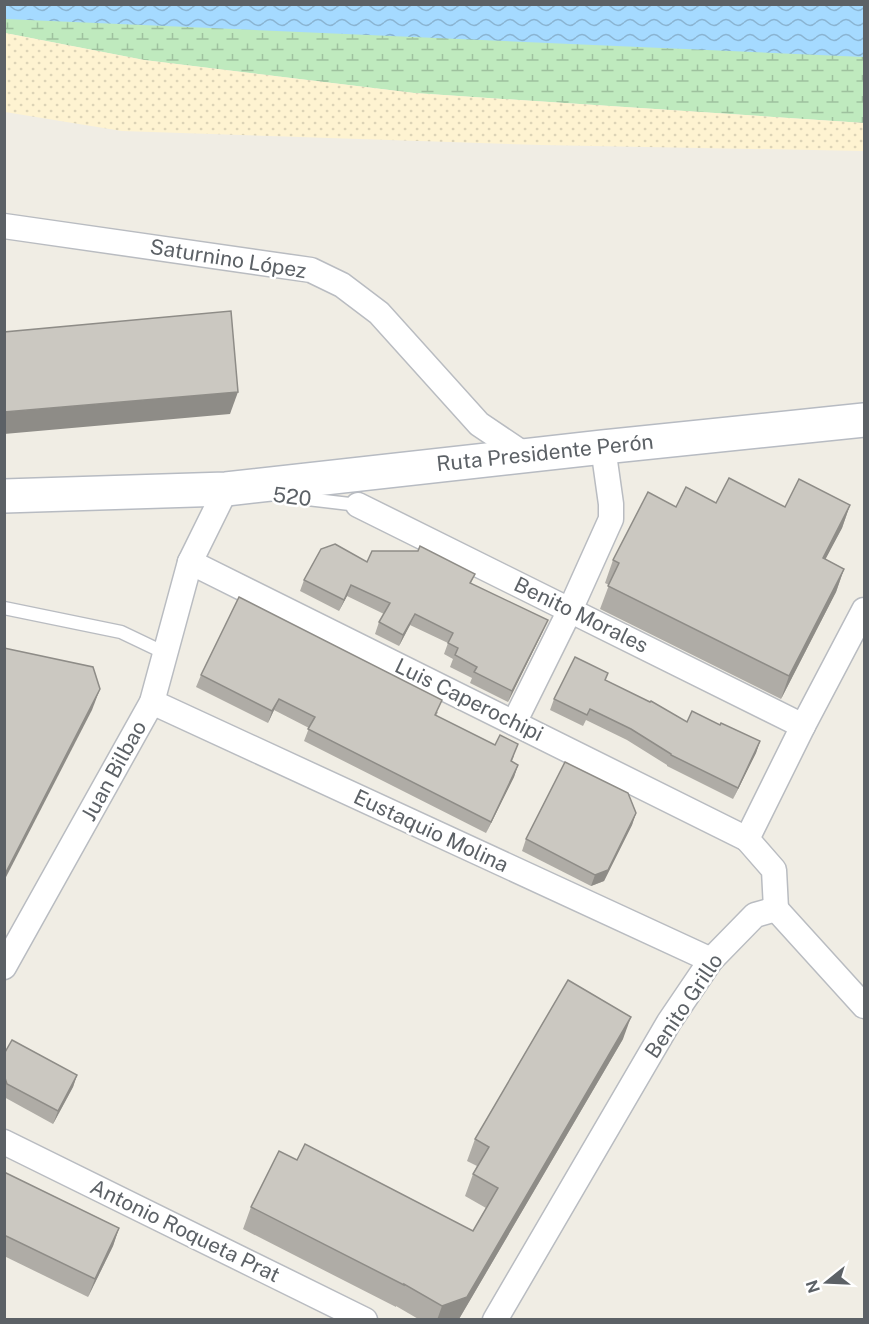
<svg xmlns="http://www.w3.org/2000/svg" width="869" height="1324" viewBox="0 0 869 1324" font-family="'Public Sans',sans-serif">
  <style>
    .wetland { fill: url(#wetland-marsh) }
    .sand { fill: url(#sand-dots) }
    .water { fill: url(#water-waves) }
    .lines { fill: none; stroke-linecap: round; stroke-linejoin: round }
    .lane-casing { stroke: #b9bcc1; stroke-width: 15 }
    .street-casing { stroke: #b9bcc1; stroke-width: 27 }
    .secondary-casing { stroke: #b7bbc2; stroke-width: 36 }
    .lane { stroke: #fff; stroke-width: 12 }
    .street { stroke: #fff; stroke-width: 24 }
    .secondary { stroke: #fff; stroke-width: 33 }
    .wall { fill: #afaca6 }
    .shaded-wall { fill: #8e8c87 }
    .building { fill: #cbc8c1; stroke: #8e8c87; stroke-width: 1.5 }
    .labels { text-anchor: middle; stroke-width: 5; stroke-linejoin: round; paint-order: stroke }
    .street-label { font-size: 21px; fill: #5c6166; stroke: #fff }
  </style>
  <defs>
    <pattern id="wetland-marsh" width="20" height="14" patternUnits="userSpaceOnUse" patternTransform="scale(1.5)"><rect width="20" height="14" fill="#bfeabe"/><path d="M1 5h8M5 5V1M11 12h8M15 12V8" fill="none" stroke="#9ec19e"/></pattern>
    <pattern id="sand-dots" width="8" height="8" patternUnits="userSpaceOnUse" patternTransform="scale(1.5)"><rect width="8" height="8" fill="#fef3d1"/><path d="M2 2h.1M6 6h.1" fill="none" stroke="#dcd3b6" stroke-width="1.8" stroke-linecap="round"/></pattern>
    <pattern id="water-waves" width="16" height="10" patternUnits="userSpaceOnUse" patternTransform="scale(1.5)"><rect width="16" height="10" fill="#a5daff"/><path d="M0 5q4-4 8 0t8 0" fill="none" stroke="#8ab4d2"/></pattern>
  </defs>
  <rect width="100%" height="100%" fill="#f0ede4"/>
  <path class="wetland" d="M 4,5 L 864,5 L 864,123 L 414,93 L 144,60 L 5,33 Z"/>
  <path class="sand" d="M 5,33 L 144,60 L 414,93 L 864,123 L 864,151 L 541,145 L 122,131 L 5,112 Z"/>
  <path class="water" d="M 5,4 L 864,5 L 864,57 L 5,19 Z"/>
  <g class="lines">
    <defs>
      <g id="lane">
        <path d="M 282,496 L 358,505"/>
        <path d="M 4,608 L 121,632 L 165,653"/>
      </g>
      <g id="street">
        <path d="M 4,226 L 311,270 L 342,285 L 379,313 L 479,424 L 525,455"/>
        <path d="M 358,505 L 803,726"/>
        <path d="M 190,562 L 747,839"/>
        <path d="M 152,702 L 711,960"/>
        <path d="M 514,723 L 570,610 L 611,519 L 611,504 L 603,447"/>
        <path d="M 776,909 L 774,870 L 747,839 L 803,726 L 864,610"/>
        <path d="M 776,909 L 864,1006"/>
        <path d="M 4,967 L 152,702 L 190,562 L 226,489"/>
        <path d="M 4,1142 L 365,1320"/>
        <path d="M 495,1320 L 669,1022 L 711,960 L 755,915 L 776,909"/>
      </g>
      <path id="secondary" d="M 4,496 L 226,489 L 603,447 L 864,420"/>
    </defs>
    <use href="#lane" class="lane-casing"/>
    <use href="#street" class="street-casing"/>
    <use href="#secondary" class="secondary-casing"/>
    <use href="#lane" class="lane"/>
    <use href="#street" class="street"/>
    <use href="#secondary" class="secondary"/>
  </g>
  <g class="wall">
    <path d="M 716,503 L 785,507 L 850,505 L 842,528 L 825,559 L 844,569 L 836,592 L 781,699 L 600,609 L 609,585 L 605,583 L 613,560 L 676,507 Z"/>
    <path d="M 367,562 L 475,574 L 471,583 L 543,631 L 508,702 L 470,683 L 472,678 L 450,667 L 453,659 L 444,654 L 448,643 L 410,625 L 399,646 L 375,634 L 379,622 L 384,614 L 347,596 L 339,611 L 300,591 L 304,580 Z"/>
    <path d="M 608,673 L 605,680 L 687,722 L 720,725 L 760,741 L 756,753 L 733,799 L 667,766 L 667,765 L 627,740 L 586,720 L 583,726 L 550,710 L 554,699 Z"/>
    <path d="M 201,675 L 438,712 L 436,716 L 514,756 L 512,761 L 518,765 L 514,777 L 486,833 L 304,741 L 309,728 L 274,710 L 268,723 L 196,687 Z"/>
    <path d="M 636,813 L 632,825 L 604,881 L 591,886 L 522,851 L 526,839 Z"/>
    <path d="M 623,1039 L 459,1319 L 420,1320 L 396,1306 L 396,1307 L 243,1229 L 251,1207 L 297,1160 L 473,1231 L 486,1208 L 465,1196 L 473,1174 L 477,1166 L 467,1161 L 475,1139 Z"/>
    <path d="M 4,1054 L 77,1075 L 73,1087 L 53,1124 L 4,1097 Z"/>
    <path d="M 4,1172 L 119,1228 L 113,1246 L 88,1297 L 4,1256 Z"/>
  </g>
  <g class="shaded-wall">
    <path d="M 238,392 L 230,414 L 4,434 L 4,412 Z"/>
    <path d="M 850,505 L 842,528 L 814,581 L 823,558 Z"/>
    <path d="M 844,569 L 836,592 L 781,699 L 789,676 Z"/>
    <path d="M 351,585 L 347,596 L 339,611 L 344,600 Z"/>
    <path d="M 415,614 L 410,625 L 399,646 L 403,635 Z"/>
    <path d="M 548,620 L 543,631 L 508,702 L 512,691 Z"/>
    <path d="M 100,689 L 92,710 L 4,881 L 4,876 Z"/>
    <path d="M 279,699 L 274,710 L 268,723 L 272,711 Z"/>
    <path d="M 760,741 L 756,753 L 733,799 L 738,788 Z"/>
    <path d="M 518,765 L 514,777 L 486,833 L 491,822 Z"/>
    <path d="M 636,813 L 632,825 L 604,881 L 591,886 L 595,875 Z"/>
    <path d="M 631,1017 L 623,1039 L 459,1319 L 437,1320 L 442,1306 Z"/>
    <path d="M 77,1075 L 73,1087 L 53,1124 L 58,1111 Z"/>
    <path d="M 119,1228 L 113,1246 L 88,1297 L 95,1279 Z"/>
  </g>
  <g class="building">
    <path d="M 231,311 L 238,392 L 4,412 L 4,332 Z"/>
    <path d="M 729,478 L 785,507 L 799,479 L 850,505 L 823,558 L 844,569 L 789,676 L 608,586 L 619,563 L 613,560 L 648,492 L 676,507 L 686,487 L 716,503 Z"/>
    <path d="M 335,544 L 367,562 L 372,551 L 418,551 L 420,546 L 475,574 L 470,583 L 548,620 L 512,691 L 474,672 L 477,667 L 455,655 L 458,648 L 448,643 L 453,633 L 415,614 L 403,635 L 379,622 L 390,603 L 351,585 L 344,600 L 304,580 L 321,549 Z"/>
    <path d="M 239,597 L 442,700 L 435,715 L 495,745 L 500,735 L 518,744 L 511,761 L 518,765 L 491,822 L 308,729 L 315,717 L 279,699 L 272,711 L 201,675 Z"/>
    <path d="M 4,648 L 93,667 L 100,689 L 4,876 Z"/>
    <path d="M 575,657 L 608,673 L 605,680 L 650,702 L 651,701 L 687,722 L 692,711 L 720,725 L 721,723 L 760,741 L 738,788 L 671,755 L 671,754 L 631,729 L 590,709 L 587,715 L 554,699 Z"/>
    <path d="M 565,762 L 628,793 L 636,813 L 608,870 L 595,875 L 526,839 Z"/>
    <path d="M 568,980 L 631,1017 L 467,1297 L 442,1306 L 404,1284 L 404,1285 L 251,1207 L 279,1151 L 297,1160 L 305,1144 L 473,1231 L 498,1188 L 473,1174 L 489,1147 L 475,1139 Z"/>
    <path d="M 12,1040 L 77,1075 L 58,1111 L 7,1084 L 4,1075 L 4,1054 Z"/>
    <path d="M 4,1172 L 119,1228 L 95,1279 L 4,1235 Z"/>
  </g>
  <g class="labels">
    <g class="street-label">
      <text transform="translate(228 259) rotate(9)" y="7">Saturnino López</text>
      <text transform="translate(545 453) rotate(-6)" y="7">Ruta Presidente Perón</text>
      <text transform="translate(292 497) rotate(7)" y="7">520</text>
      <text transform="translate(581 615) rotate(26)" y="7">Benito Morales</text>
      <text transform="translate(469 700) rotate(26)" y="7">Luis Caperochipi</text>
      <text transform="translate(114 771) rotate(-61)" y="7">Juan Bilbao</text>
      <text transform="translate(431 831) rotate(25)" y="7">Eustaquio Molina</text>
      <text transform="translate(684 1006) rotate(-56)" y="7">Benito Grillo</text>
      <text transform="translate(185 1231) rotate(26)" y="7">Antonio Roqueta Prat</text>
    </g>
  </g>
  <rect width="869" height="1324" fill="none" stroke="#5c6166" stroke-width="12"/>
  <g transform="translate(827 1282) rotate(252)" stroke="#ffffff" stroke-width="4.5" paint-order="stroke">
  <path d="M0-4.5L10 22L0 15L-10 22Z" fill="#5c6166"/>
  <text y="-9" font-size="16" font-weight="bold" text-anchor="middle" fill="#5c6166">N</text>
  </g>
</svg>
